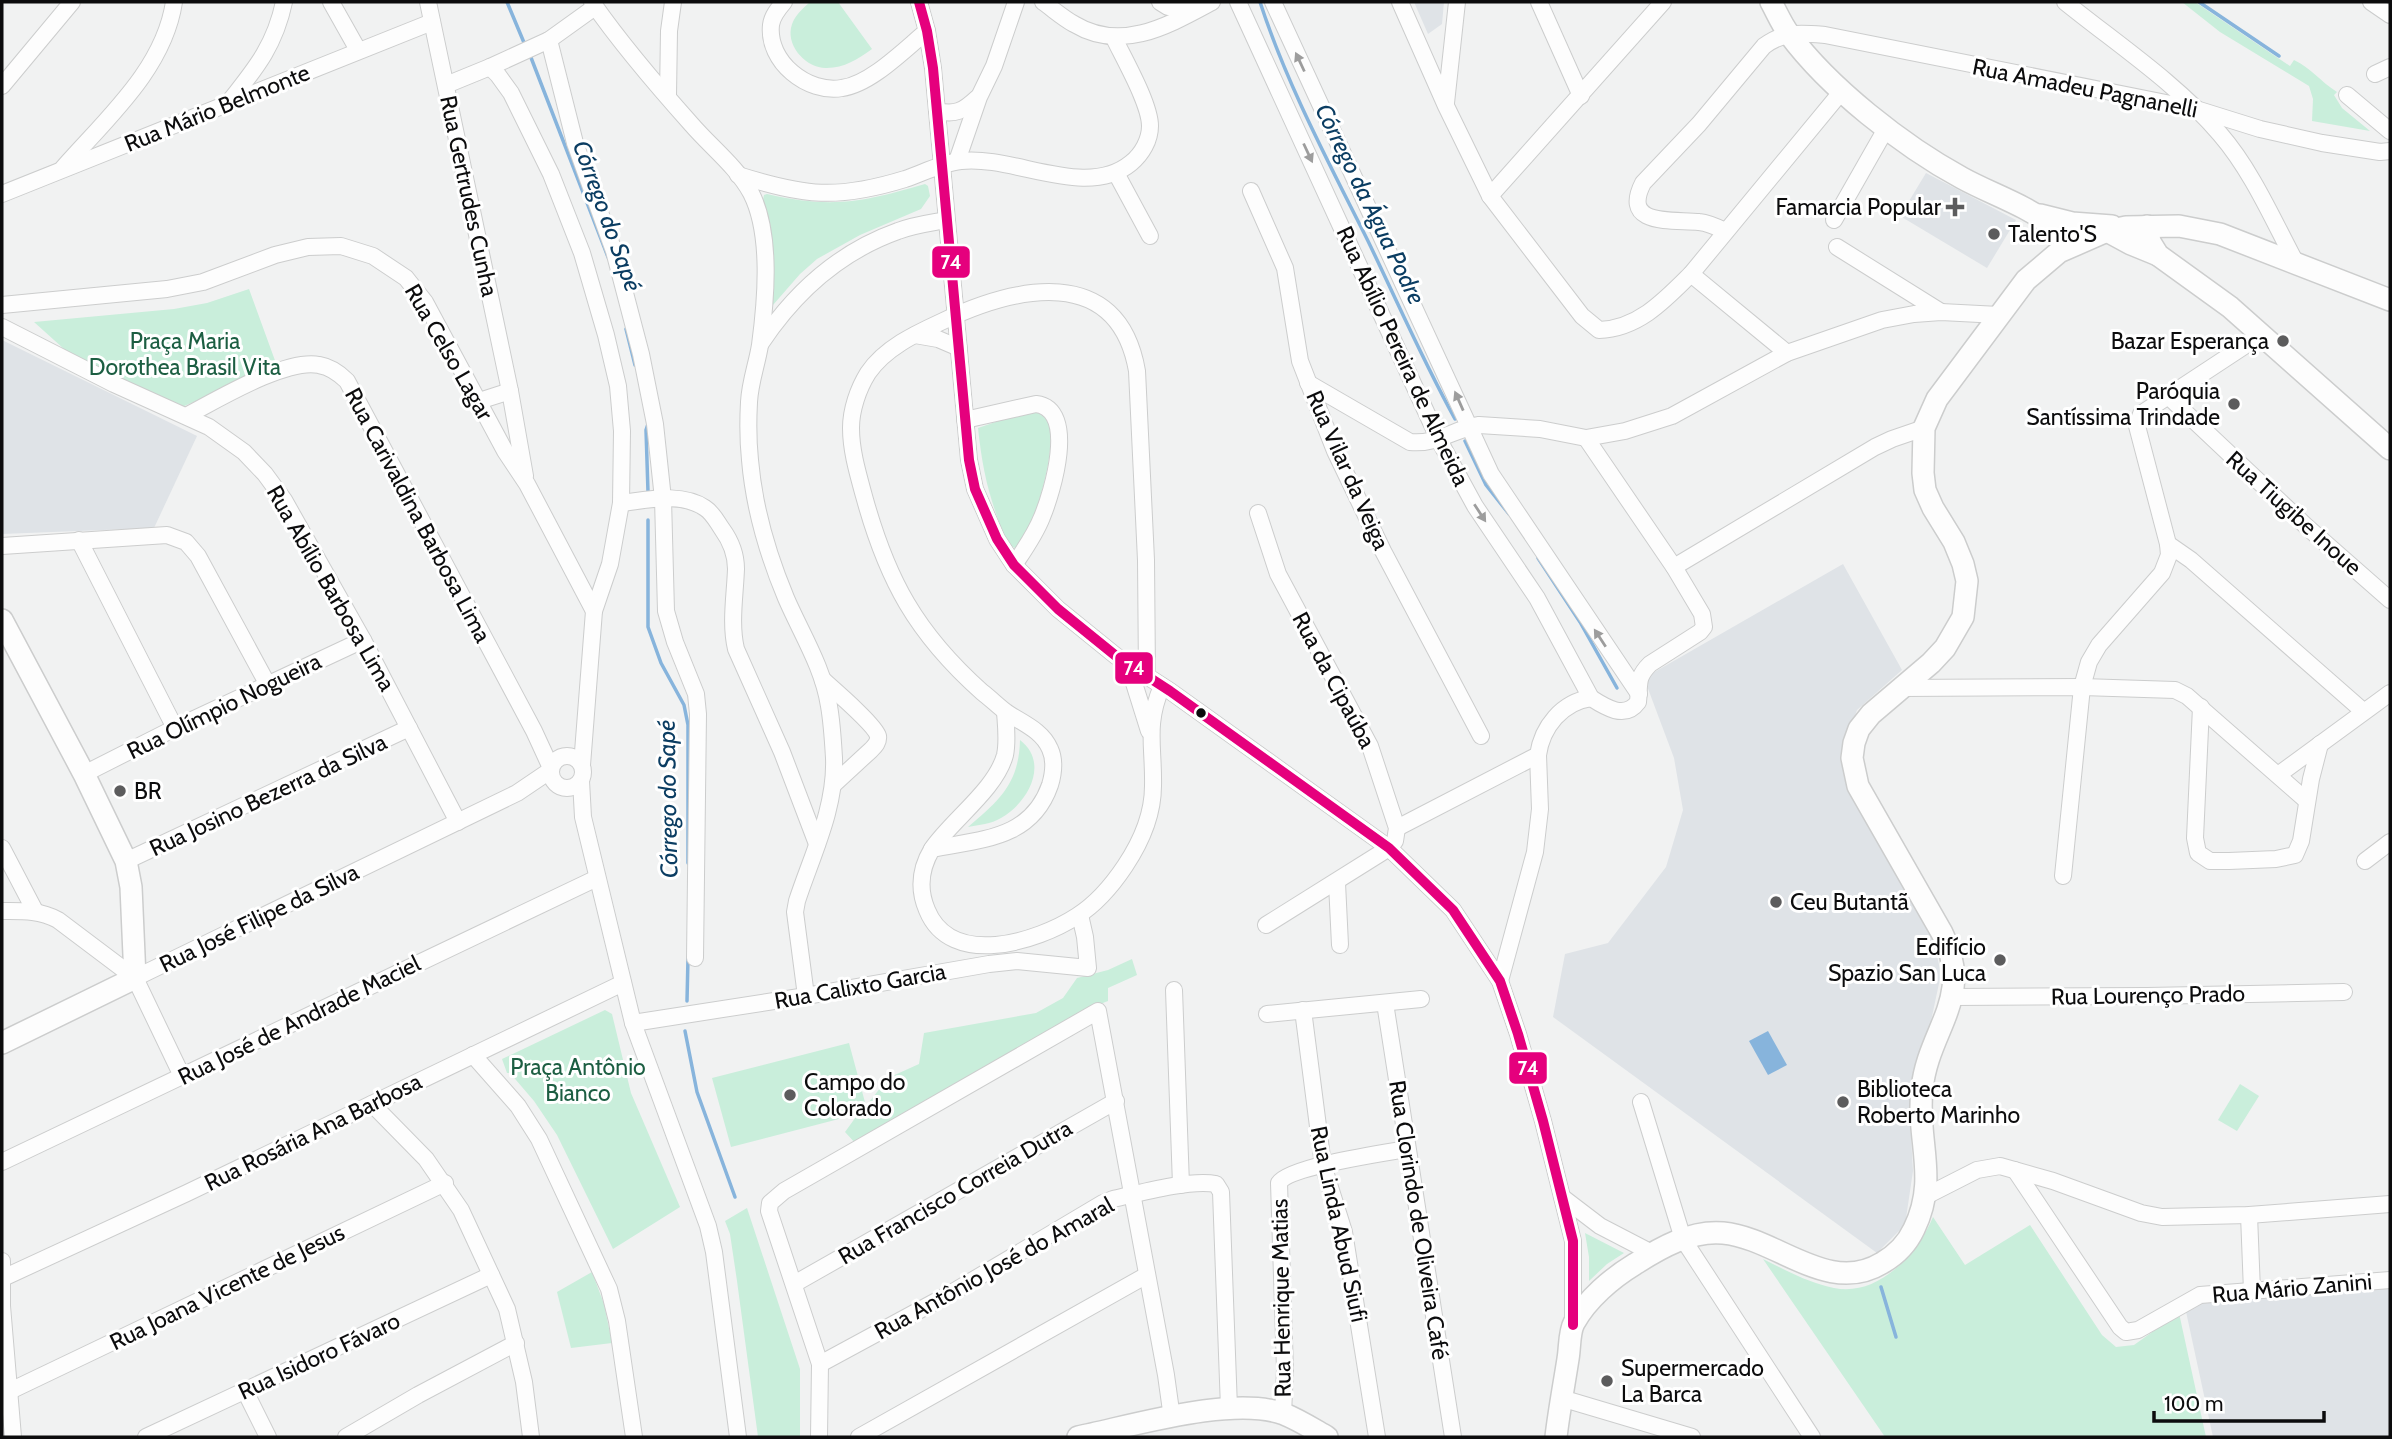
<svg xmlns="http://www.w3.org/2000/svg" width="2392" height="1439" viewBox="0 0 2392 1439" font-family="Cabin,sans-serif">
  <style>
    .built { fill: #dfe3e7 }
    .green { fill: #c9eedb }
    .water { fill: #87b4dc }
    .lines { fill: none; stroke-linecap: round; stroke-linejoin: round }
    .stream { stroke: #87b4dc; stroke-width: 3.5 }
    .minor-casing { stroke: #cccdcd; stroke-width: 18 }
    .major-casing { stroke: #cccdcd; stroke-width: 24 }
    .minor { stroke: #fdfdfd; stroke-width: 16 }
    .major { stroke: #fdfdfd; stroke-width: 21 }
    .bus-1-casing { stroke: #fff; stroke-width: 16 }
    .bus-1 { stroke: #e5007d; stroke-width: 10 }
    .oneway { fill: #9d9d9d }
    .poi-dot { fill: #5c5c5d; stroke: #fff; stroke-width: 2.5 }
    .bus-dot { fill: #0c0c0d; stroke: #fff; stroke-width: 2.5 }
    .labels { text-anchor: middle; stroke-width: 6; stroke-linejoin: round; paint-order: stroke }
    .street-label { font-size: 23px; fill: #0c0c0d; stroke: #fff }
    .poi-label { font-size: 23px; fill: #0c0c0d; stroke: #fff; text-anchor: start }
    .park-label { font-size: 23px; fill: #1c5e42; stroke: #fff }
    .water-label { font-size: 24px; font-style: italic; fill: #0b3d62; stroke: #fff }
    .line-badge { stroke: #fff; stroke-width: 2.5 }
    .badge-label { font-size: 19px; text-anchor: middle; font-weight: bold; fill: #fff }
  </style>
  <rect width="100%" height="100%" fill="#f1f2f2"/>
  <g class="built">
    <path d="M 1414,2 L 1444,2 L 1442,24 L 1428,34 Z"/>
    <path d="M 1926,173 L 2016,220 L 1987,268 L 1900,216 Z"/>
    <path d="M 2,340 L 197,436 L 154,528 L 2,534 Z"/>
    <path d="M 1843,564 L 1902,670 L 1857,710 L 1842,753 L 1849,790 L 1933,937 L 1941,974 L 1927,1040 L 1911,1084 L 1910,1119 L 1913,1171 L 1905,1225 L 1877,1253 L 1553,1017 L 1565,954 L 1608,943 L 1666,867 L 1683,810 L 1674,758 L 1644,678 Z"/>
    <path d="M 2390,1285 L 2390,1437 L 2213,1437 L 2185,1307 L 2194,1300 Z"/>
  </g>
  <g class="green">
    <path d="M 810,2 L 838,2 L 872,49 C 858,59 844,68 827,68 C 808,69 787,48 791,28 C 793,17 802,9 810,2 Z"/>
    <path d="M 2182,2 L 2195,2 L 2290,66 L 2294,60 C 2311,68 2321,82 2337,92 L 2334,95 L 2342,108 L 2370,131 L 2312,121 L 2313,99 L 2309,86 L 2220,32 Z"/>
    <path d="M 925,184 L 928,186 L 930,196 L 921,209 L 860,235 L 817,259 L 800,274 L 773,305 C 771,264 778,242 763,200 L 764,195 L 767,194 C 832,209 863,202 925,184 Z"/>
    <path d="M 249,289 L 277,366 L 182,407 L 74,358 L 34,322 L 174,309 L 207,303 Z"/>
    <path d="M 1030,410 C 1037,412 1044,415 1048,422 C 1059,444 1034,533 1015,548 L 1008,545 C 990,501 983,475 978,428 Z"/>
    <path d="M 1020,740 C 1050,763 1028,803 1001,818 C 991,824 979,825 968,827 C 1000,800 1019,783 1020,740 Z"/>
    <path d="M 1132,959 L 1137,975 L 1108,988 L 1108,1001 L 1090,1008 L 857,1145 L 845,1132 L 858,1114 L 731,1147 L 712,1078 L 849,1043 L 866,1106 L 888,1078 L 919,1064 L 924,1033 L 1036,1013 L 1063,998 L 1077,978 L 1108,970 Z"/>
    <path d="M 605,1010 L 612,1014 L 631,1093 L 680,1207 L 613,1249 L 557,1135 L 534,1101 L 510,1073 L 507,1073 L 502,1059 Z"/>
    <path d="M 2240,1084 L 2259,1096 L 2237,1131 L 2218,1120 Z"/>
    <path d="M 747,1208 L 800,1369 L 800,1437 L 758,1437 L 737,1281 L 730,1234 L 725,1221 Z"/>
    <path d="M 1933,1217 L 1965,1265 L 2030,1225 L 2102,1335 L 2116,1347 L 2134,1345 L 2179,1313 L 2206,1437 L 1885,1437 L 1763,1259 C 1785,1270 1809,1283 1834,1288 C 1879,1297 1918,1253 1933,1217 Z"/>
    <path d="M 1585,1233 L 1624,1253 L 1607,1264 L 1589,1281 L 1589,1257 Z"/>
    <path d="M 592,1272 L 604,1304 L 612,1343 L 571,1348 L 557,1292 Z"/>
  </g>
  <path class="water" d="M 1768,1031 L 1787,1065 L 1768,1075 L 1749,1041 Z"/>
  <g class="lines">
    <g class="stream">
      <path d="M 507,2 L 525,45"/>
      <path d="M 1260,2 C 1287,85 1329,163 1368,241 C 1397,301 1423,361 1455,419"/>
      <path d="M 2199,2 L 2279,56"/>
      <path d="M 530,55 L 608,257"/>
      <path d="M 626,329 L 635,365"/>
      <path d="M 1465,441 L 1486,485 L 1509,514"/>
      <path d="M 648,492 L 646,430 L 648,424"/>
      <path d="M 648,520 L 648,627 L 661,663 L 684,705 L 688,725 L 688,863"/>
      <path d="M 1538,558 L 1580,622 L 1617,688"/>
      <path d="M 687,1001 L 688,958"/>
      <path d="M 685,1031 L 697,1092 L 735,1197"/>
      <path d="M 1881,1287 L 1896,1337"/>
    </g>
    <defs>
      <g id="minor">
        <path d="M 331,2 L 358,50"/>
        <path d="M 428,2 L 510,391 L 525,476"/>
        <path d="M 592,2 C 621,44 658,87 692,125 C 711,147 737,167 751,193 C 772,234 766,300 760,345 C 757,364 750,382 749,402 C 748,421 748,441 750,460 C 754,507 768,555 786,598 C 801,633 823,667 829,706 C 832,723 833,741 834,758 C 836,808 812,855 797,901 L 795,912 L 806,996"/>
        <path d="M 784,2 C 778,9 772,16 771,25 C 767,62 808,94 842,88 C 871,84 905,49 927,31"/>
        <path d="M 919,2 L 927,31 L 933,68 L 969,460 L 975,489 L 997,539 L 1014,565 L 1058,609 L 1116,656 L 1170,691 L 1389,848 L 1453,910 L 1500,981 L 1518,1034 L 1543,1121 L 1573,1241 L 1573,1325"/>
        <path d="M 1043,2 C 1053,9 1063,18 1074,24 C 1122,53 1169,25 1212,2"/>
        <path d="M 1160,2 L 1168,7 L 1198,8"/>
        <path d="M 1238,2 L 1439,440 L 1475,506 L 1537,598 L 1591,698"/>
        <path d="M 1273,2 L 1491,474 L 1639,694"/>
        <path d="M 1400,2 L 1446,106 L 1490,196 L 1582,316 L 1599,330 C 1638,329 1665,300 1691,274 L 1842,91"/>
        <path d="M 1539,2 L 1581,96"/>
        <path d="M 2065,2 C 2117,44 2176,83 2220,134 C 2252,171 2273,220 2296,263"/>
        <path d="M 2371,2 L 2390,15"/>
        <path d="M 549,40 L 575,143 L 614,251 L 641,354 L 655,424 L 663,499 L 666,611 L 675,642 L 696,694 L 698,714 L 695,958"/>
        <path d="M 490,67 L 549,40 L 595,7"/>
        <path d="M 2375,74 L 2390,67"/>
        <path d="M 446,85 L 490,67 L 498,75 L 511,93 L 551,174 L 582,253 L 606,335 L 618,386 L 622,431 L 621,503 L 610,564 L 594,611 L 582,765"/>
        <path d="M 2,86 L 72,2"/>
        <path d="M 668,95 L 669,31 L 673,2"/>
        <path d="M 2347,95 L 2390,131"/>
        <path d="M 229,102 C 256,68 275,45 284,2"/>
        <path d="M 1446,103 L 1457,2"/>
        <path d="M 937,111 C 956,115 963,111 977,98"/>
        <path d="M 957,161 L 979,97 L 994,66 L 1016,2"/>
        <path d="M 63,168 C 106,119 164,69 174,2"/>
        <path d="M 1116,173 L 1150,236"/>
        <path d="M 738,175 C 805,196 837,200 905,179 C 923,173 941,163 961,161 C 1014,155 1086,200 1131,163 C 1142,154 1150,140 1150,126 C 1150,104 1124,59 1114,38"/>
        <path d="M 1251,191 L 1285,268 L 1300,361 L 1335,451 L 1383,551 L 1481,736"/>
        <path d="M 2,194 L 432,22"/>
        <path d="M 1490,196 L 1663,2"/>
        <path d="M 1834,220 L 1887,127"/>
        <path d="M 1725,231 C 1717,227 1709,223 1699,222 C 1676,219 1620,228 1643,183 L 1699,124 L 1764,46 C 1784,31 1801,33 1825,35 L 2196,109 L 2260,129 L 2322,143 L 2380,152 L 2390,151"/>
        <path d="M 1837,247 L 1941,312"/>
        <path d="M 1691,274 L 1787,353"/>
        <path d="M 2,305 L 167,289 L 203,282 L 275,255 L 308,247 L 341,246 L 373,256 L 406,278 L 425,302 L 505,451 L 527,484 L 594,611"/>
        <path d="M 2,327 L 114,384 L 209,427 L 244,452 L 265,474 L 284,500 L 363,640 L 458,822"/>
        <path d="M 915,335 L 938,339 L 959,348"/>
        <path d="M 761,343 C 795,292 839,252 898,231 C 913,225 930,223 946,220"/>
        <path d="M 1308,383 L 1410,442 C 1436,445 1454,429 1479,425 L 1540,429 L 1586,438 L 1625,431 L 1672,416 L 1787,353 L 1882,320 L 1914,314 L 1941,312 L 1999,315"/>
        <path d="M 2168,396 L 2307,527 L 2390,600"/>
        <path d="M 479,401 L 510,391"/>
        <path d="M 186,416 C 217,400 286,358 319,365 C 331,367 339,373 347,381 L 534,731 L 551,768"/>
        <path d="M 965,420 L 1036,404 C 1078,409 1052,493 1042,517 C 1035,535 1024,550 1014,565"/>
        <path d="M 621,503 C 647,500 682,492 705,508 C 713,513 717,522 722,529 C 730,540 736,555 736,569 C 735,596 730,623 736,649 L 782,752 L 817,844"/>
        <path d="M 1258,513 L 1278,574 L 1370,746 L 1397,828 L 1395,841 L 1389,848 L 1266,925"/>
        <path d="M 79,540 L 175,728"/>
        <path d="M 2168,544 L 2191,560 L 2363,711"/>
        <path d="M 2,546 L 167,535 L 186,542 L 198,556 L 268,685"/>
        <path d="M 1674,567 L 1875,447 L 1892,439 L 1924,428"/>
        <path d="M 1128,664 L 1149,731"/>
        <path d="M 1147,676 L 1146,560 L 1137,371 C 1118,262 1014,287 941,322 C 915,334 885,348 868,373 C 858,389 851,410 851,428 C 851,451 858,474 864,496 C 887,580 916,633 982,692 C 990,698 998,706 1006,712 C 1022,723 1042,730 1050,749 C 1055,760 1053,775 1050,785 C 1031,840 980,839 932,849 C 920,869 918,889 927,910 C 951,969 1037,942 1077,916 C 1096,904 1113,884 1125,866 C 1141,842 1153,815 1153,786 C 1154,747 1145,725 1162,686"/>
        <path d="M 823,680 C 833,689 875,725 878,736 C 879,742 875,746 871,750 L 834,784"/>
        <path d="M 1899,688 L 2082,687 L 2175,690 L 2187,696 L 2307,801"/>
        <path d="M 2201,707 L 2195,838 L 2198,853 L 2210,861 L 2229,861 L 2276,859 L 2295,855 L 2301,841 L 2311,779 L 2320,744"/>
        <circle cx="567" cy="772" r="16"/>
        <path d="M 84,774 L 175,728 L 363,640"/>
        <path d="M 2278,775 L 2390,693"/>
        <path d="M 581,781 L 583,817 L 633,1023 L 708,1226 L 714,1252 L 738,1437"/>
        <path d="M 1397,828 L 1538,755 C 1542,727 1562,702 1591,698 C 1605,707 1625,720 1638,702 C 1640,684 1636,678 1650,664 L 1700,632 L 1704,627 L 1702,614 L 1674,567 L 1586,438"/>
        <path d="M 2,848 L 35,911"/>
        <path d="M 932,849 C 952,820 996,789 1005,755 C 1008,741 1006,726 1005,712"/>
        <path d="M 126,861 L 409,728"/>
        <path d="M 2365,861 L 2390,842"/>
        <path d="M 2063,876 L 2082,687 L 2089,662 L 2099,645 L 2162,573 L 2169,555 L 2168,544 L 2137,426 L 2141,414 L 2261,335"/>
        <path d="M 1337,883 L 1340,945"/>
        <path d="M 2,911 C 22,911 39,910 58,920 L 135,978 L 182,1076"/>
        <path d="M 135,978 L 517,793 L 551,770"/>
        <path d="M 1500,981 L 1535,852 L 1540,809 L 1538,755"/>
        <path d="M 1174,990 L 1181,1185"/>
        <path d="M 1952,997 L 2147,996 L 2344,992"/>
        <path d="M 1385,1003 L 1453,1437"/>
        <path d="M 1303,1010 L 1323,1165 L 1344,1232 L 1377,1437"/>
        <path d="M 1267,1014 L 1421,999"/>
        <path d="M 633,1023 L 806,996 L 989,964 L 1017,961 L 1088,968 L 1085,937 L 1080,915"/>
        <path d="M 473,1055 L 518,1106 L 539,1139 L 609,1289 L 617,1321 L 634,1437"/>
        <path d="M 1641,1102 L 1683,1239 L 1812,1437"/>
        <path d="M 372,1104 L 426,1159 L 461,1210 L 507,1309 L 524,1382 L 531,1437"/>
        <path d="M 2,1162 L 597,878"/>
        <path d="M 2015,1170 L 2120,1327 L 2126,1332 L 2138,1330 L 2200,1295 L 2390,1280"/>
        <path d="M 1926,1196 L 1977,1170 L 2000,1166 L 2053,1181 L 2141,1213 L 2162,1217 L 2249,1215 L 2390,1204"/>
        <path d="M 1562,1197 L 1600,1226 L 1652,1253"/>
        <path d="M 2249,1215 L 2252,1291"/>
        <path d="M 2,1261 L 2,1306 L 13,1437"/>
        <path d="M 3,1278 L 187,1193 L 623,983"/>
        <path d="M 794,1284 L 1116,1101"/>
        <path d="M 820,1364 L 953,1292 L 1103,1203 L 1113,1199 C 1139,1193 1190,1179 1216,1184 L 1221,1192 L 1229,1408"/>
        <path d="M 10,1391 L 445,1183"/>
        <path d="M 245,1391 L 268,1437"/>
        <path d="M 1561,1398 L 1692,1437"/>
        <path d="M 1283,1414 L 1285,1370 L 1279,1183 C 1288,1167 1384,1153 1407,1149"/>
        <path d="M 146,1437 L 491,1275"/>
        <path d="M 346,1437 L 418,1395 L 516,1343"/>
        <path d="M 819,1437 L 820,1364 L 769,1211 L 770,1203 L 784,1191 L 1098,1011 L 1166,1375 L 1172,1418"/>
        <path d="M 859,1437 L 1147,1275"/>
      </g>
      <g id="major">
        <path d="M 1771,2 C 1777,13 1782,25 1789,34 C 1829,88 1903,146 1962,178 C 1991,194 2026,205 2052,226 C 2058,232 2064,240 2070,246"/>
        <path d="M 2040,215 L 2072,223 L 2112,226"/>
        <path d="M 2147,226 L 2150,242 L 2158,255 L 2230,307 L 2390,449"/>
        <path d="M 2107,231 L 2131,244 L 2158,255"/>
        <path d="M 2,620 L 84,774 L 126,861 L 131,887 L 135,978 L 2,1043"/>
        <path d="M 1078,1437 C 1132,1426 1233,1395 1284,1414 C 1299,1420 1313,1429 1327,1437"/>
        <path d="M 1556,1437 C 1559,1411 1564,1385 1568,1359 C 1570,1348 1569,1332 1574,1323 C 1587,1299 1612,1278 1635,1264 C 1660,1248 1691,1230 1723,1233 C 1777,1238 1828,1296 1882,1263 C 1896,1255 1907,1244 1914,1229 C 1939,1178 1916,1140 1922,1089 C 1928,1029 1975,998 1942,933 L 1858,786 L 1852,758 L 1854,743 L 1859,729 L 1871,714 L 1931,663 L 1945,648 L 1963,617 L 1967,581 L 1963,564 L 1954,542 L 1933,508 L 1925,490 L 1923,473 L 1924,428 L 1937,399 L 2026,280 L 2059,252 L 2107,231 L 2126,227 L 2179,226 L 2220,234 L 2390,300"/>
      </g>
    </defs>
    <use href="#minor" class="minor-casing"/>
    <use href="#major" class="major-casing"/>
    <use href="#minor" class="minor"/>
    <use href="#major" class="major"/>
    <defs>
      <path id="bus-1" d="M 919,2 L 927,31 L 933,68 L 969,460 L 975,489 L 997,539 L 1014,565 L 1058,609 L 1116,656 L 1170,691 L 1389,848 L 1453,910 L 1500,981 L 1518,1034 L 1543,1121 L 1573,1241 L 1573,1325"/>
    </defs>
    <use href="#bus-1" class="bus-1-casing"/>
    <use href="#bus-1" class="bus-1"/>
  </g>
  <defs><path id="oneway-solid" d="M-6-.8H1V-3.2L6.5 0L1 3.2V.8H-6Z" transform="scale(1.75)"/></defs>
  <g class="oneway">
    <use href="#oneway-solid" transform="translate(1300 62) rotate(-115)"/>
    <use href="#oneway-solid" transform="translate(1308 153) rotate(65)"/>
    <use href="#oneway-solid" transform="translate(1459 401) rotate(-114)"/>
    <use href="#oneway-solid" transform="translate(1480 513) rotate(57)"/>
    <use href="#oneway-solid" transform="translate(1600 638) rotate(-123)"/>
  </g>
  <g class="poi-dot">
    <path d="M1951.5 196.5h7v7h7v7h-7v7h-7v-7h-7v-7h7z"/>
    <circle cx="1994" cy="234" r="7"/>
    <circle cx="2283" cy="341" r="7"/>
    <circle cx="2234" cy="404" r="7"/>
    <circle cx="120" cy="791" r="7"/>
    <circle cx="1776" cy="902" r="7"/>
    <circle cx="2000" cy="960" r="7"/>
    <circle cx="790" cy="1095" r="7"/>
    <circle cx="1843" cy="1102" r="7"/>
    <circle cx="1607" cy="1381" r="7"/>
  </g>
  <circle class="bus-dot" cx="1201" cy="713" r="6"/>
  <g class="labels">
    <g class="street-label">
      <text transform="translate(2085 88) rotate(11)" y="8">Rua Amadeu Pagnanelli</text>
      <text transform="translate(217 108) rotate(-22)" y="8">Rua Mário Belmonte</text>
      <text transform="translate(469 196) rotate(78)" y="8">Rua Gertrudes Cunha</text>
      <text transform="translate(449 352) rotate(60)" y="8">Rua Celso Lagar</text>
      <text transform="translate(1403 356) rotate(65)" y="8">Rua Abílio Pereira de Almeida</text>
      <text transform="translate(1348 470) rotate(66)" y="8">Rua Vilar da Veiga</text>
      <text transform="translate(2294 513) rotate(42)" y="8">Rua Tiugibe Inoue</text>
      <text transform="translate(418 515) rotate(62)" y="8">Rua Carivaldina Barbosa Lima</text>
      <text transform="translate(331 588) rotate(60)" y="8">Rua Abílio Barbosa Lima</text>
      <text transform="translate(1334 680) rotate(62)" y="8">Rua da Cipaúba</text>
      <text transform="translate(224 706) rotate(-26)" y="8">Rua Olímpio Nogueira</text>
      <text transform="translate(268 795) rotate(-25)" y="8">Rua Josino Bezerra da Silva</text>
      <text transform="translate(259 918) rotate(-26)" y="8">Rua José Filipe da Silva</text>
      <text transform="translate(860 986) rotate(-10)" y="8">Rua Calixto Garcia</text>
      <text transform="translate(2148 995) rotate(-1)" y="8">Rua Lourenço Prado</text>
      <text transform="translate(299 1020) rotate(-26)" y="8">Rua José de Andrade Maciel</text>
      <text transform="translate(313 1132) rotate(-26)" y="8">Rua Rosária Ana Barbosa</text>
      <text transform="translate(955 1192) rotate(-30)" y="8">Rua Francisco Correia Dutra</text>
      <text transform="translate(1419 1220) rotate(81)" y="8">Rua Clorindo de Oliveira Café</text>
      <text transform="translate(1339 1224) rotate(78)" y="8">Rua Linda Abud Siufi</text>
      <text transform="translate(994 1268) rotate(-29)" y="8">Rua Antônio José do Amaral</text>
      <text transform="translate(227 1287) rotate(-26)" y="8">Rua Joana Vicente de Jesus</text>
      <text transform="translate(2292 1288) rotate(-5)" y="8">Rua Mário Zanini</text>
      <text transform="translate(1281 1298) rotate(-91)" y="8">Rua Henrique Matias</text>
      <text transform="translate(319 1356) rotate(-25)" y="8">Rua Isidoro Fávaro</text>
    </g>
    <g class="poi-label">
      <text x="1941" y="215" text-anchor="end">Famarcia Popular</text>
      <text x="2008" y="242">Talento'S</text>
      <text x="2269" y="349" text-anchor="end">Bazar Esperança</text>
      <text x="2220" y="399" text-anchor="end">Paróquia<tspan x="2220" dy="26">Santíssima Trindade</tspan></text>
      <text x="134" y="799">BR</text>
      <text x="1790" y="910">Ceu Butantã</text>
      <text x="1986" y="955" text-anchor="end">Edifício<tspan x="1986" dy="26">Spazio San Luca</tspan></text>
      <text x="804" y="1090">Campo do<tspan x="804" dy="26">Colorado</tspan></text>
      <text x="1857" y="1097">Biblioteca<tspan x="1857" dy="26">Roberto Marinho</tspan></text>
      <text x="1621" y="1376">Supermercado<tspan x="1621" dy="26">La Barca</tspan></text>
    </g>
    <g class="park-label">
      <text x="185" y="349">Praça Maria<tspan x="185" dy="26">Dorothea Brasil Vita</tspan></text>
      <text x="578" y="1075">Praça Antônio<tspan x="578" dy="26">Bianco</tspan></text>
    </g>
    <g class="water-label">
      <text transform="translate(1370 204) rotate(64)" y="8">Córrego da Água Podre</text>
      <text transform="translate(607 216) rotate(70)" y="8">Córrego do Sapé</text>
      <text transform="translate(668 799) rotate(-91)" y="8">Córrego do Sapé</text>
    </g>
  </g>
  <g class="line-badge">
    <rect x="931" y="245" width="40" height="34" rx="7" fill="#e5007d"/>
    <rect x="1114" y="651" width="40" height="34" rx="7" fill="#e5007d"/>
    <rect x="1508" y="1051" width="40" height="34" rx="7" fill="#e5007d"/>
  </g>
  <g class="badge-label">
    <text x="951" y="269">74</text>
    <text x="1134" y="675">74</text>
    <text x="1528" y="1075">74</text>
  </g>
  <rect width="2392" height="1439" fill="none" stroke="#0c0c0d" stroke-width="7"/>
  <path d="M2154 1411v10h170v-10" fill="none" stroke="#0c0c0d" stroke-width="3.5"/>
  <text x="2164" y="1411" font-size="21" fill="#0c0c0d" stroke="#ffffff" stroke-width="5" paint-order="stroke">100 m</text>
</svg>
